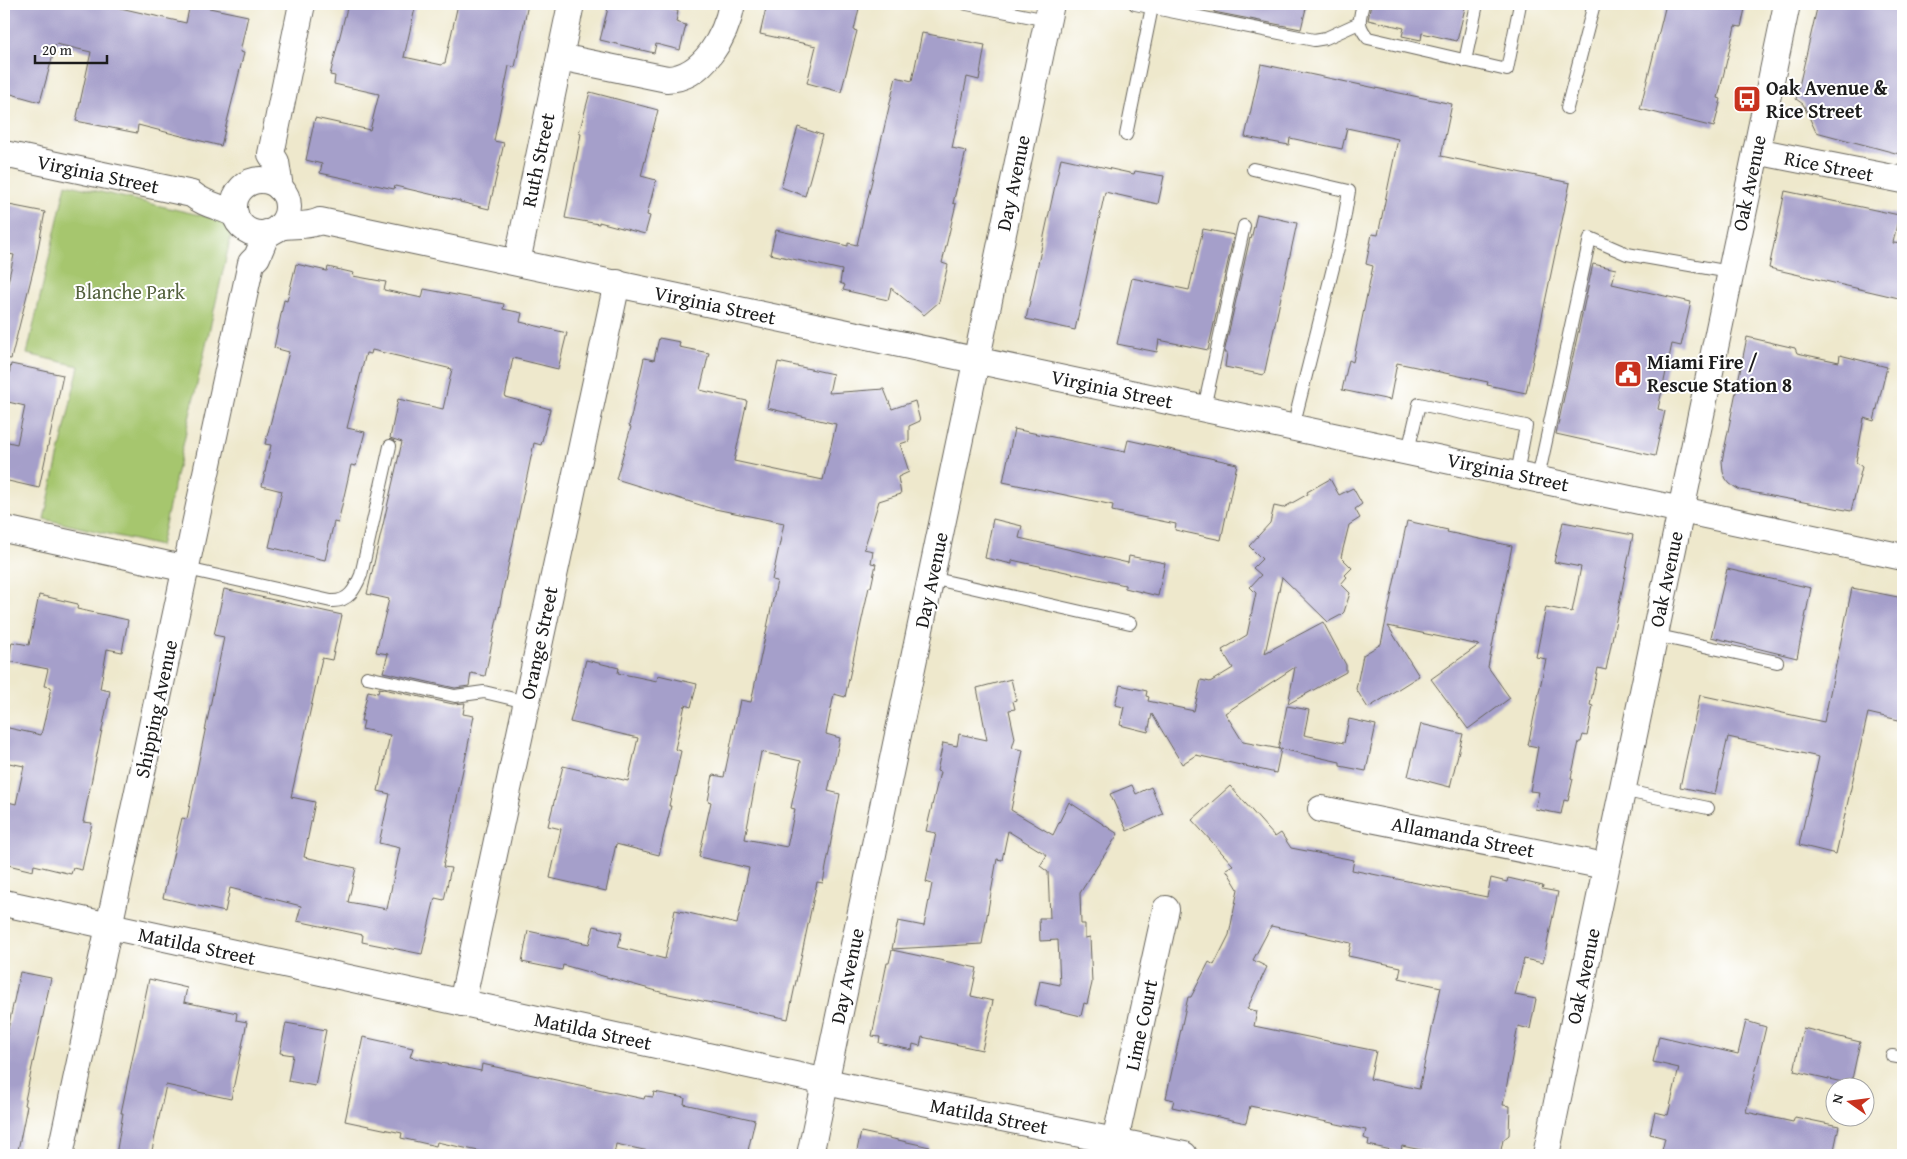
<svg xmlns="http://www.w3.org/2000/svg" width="1907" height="1159" viewBox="0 0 1907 1159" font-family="'Gentium Book Plus',serif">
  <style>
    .green { fill: #a6c66e; stroke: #617145 }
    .building { fill: #a59fca; fill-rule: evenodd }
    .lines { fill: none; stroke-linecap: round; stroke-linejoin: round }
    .lane-casing { stroke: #66635a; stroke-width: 14 }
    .street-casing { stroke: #66635a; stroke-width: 28 }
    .lane { stroke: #fff; stroke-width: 12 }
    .street { stroke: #fff; stroke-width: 26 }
    .labels { text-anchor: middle; stroke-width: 4; stroke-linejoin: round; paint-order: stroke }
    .poi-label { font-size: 20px; font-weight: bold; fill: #1c1c1c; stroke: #fff; text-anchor: start }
    .street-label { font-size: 20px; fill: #1c1c1c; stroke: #fff }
    .park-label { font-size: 20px; fill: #53603d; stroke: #fff }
  </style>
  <rect width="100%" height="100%" fill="#fff"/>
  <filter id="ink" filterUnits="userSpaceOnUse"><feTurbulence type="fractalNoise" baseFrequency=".02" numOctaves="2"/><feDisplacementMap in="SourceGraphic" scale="10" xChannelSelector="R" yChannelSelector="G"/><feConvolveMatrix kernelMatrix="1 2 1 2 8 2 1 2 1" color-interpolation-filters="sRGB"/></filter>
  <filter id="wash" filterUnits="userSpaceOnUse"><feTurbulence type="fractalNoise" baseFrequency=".0096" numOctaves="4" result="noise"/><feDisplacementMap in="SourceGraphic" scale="20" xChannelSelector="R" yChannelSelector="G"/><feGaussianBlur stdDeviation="1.12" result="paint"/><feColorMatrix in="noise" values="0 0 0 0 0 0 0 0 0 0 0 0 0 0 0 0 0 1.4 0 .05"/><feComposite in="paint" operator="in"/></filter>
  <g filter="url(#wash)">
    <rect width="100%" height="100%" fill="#eee8cc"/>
    <path class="green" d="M 66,184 L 234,223 L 160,546 L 44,519 L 79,366 L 27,354 Z"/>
    <g id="blocks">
      <g class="building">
        <path d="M 4,4 L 103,4 L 186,23 L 190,4 L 248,16 L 240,52 L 244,53 L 221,146 L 138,125 L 137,133 L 76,121 L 91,52 L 56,44 L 40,102 L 4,92 Z"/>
        <path d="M 348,4 L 416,4 L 404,57 L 442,65 L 443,63 L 445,63 L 458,4 L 528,4 L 515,67 L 509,66 L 494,141 L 504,143 L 489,209 L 460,202 L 460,201 L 395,186 L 394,189 L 320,173 L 322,164 L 306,160 L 315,118 L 370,130 L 379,94 L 334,84 L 335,76 L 330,75 Z"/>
        <path d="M 609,4 L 649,4 L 678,11 L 676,22 L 686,25 L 680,50 L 656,44 L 654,53 L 600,40 Z"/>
        <path d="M 767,4 L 860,4 L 854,30 L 857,31 L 841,92 L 807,83 L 816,46 L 760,34 Z"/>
        <path d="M 1215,4 L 1307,4 L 1301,29 L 1214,12 Z"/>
        <path d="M 1371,4 L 1466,4 L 1457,41 L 1422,33 L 1421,40 L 1402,36 L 1404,28 L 1368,20 Z"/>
        <path d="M 1666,4 L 1746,4 L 1741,27 L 1735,26 L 1718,98 L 1721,99 L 1714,127 L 1640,109 Z"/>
        <path d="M 1818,4 L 1903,4 L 1903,155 L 1816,132 L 1803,104 L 1796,99 Z"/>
        <path d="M 922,33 L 985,45 L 979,80 L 967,77 L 952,148 L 966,151 L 953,203 L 956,204 L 942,263 L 948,265 L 939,302 L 924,315 L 891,288 L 888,300 L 843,290 L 845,285 L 840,283 L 842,270 L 770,254 L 776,230 L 848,246 L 848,243 L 857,245 L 896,77 L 912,81 Z"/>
        <path d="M 1261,64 L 1452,104 L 1441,156 L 1570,183 L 1526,393 L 1487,385 L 1488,382 L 1397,363 L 1390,400 L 1342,390 L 1349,360 L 1353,362 L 1373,266 L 1366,264 L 1372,234 L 1378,235 L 1398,139 L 1347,128 L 1342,149 L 1290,138 L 1289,145 L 1245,137 Z"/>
        <path d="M 590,92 L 658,110 L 641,176 L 656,180 L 647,215 L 650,216 L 645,234 L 599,222 L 599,224 L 565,218 L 581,134 L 579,133 Z"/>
        <path d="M 798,127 L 822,135 L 805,196 L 781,187 Z"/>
        <path d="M 1061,158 L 1134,174 L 1135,171 L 1164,176 L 1158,204 L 1105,192 L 1075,330 L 1026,319 Z"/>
        <path d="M 1785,191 L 1899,215 L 1893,243 L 1903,244 L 1903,299 L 1769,268 Z"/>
        <path d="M 4,204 L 45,212 L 36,259 L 11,359 L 4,358 L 4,300 L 14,255 L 4,253 Z"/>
        <path d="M 1257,214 L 1297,223 L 1264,375 L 1225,367 L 1227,353 L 1224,353 L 1250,238 L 1251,239 Z"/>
        <path d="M 1203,229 L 1234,235 L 1208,350 L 1159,340 L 1157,352 L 1117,344 L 1132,278 L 1189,290 Z"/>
        <path d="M 296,264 L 327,271 L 328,267 L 354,273 L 353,276 L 386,282 L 384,290 L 422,298 L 424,289 L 504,304 L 503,309 L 522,313 L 520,322 L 567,333 L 558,369 L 513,358 L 505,397 L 550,409 L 541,445 L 534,443 L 485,676 L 471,673 L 469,686 L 455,688 L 383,672 L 388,654 L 376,652 L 389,599 L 367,594 L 402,442 L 390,438 L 398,399 L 443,409 L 452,369 L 372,350 L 371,354 L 366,353 L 347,428 L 365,432 L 356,466 L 351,465 L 338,523 L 334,522 L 325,560 L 269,547 L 282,491 L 262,486 L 271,445 L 265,444 L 289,352 L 274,348 L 284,300 L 287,301 Z"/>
        <path d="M 1593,264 L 1616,269 L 1612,284 L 1691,302 L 1681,346 L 1672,344 L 1658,409 L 1665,411 L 1655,456 L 1556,434 Z"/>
        <path d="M 1747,337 L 1795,348 L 1797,353 L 1839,362 L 1840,355 L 1887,367 L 1874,421 L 1864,418 L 1856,462 L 1862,467 L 1851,511 L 1740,490 L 1730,484 L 1726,479 L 1723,472 L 1722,461 Z"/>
        <path d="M 659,338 L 680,342 L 679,347 L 709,353 L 700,390 L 747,401 L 734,461 L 823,480 L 836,424 L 767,408 L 778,362 L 833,374 L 829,393 L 884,389 L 892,409 L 915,401 L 920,421 L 909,426 L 909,441 L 900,444 L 909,472 L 898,477 L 901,494 L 879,501 L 864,549 L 873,551 L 871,563 L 876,564 L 871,587 L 869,587 L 845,697 L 834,694 L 826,734 L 840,738 L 828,791 L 840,794 L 823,883 L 817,882 L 788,1019 L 664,993 L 563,965 L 562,970 L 522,962 L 528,931 L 589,944 L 594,926 L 622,933 L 618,947 L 665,959 L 675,910 L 737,924 L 749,868 L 699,857 L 711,802 L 708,801 L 713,775 L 724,777 L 740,700 L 751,702 L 777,581 L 772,580 L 784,523 L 710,508 L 616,479 L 631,427 L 629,426 L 644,358 L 654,360 ZM 761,752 L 801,761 L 791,808 L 795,809 L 787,847 L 745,839 Z"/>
        <path d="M 11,364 L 63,375 L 39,488 L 4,480 L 4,441 L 17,444 L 25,406 L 4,401 Z"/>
        <path d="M 1014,429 L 1125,452 L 1128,440 L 1237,464 L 1221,540 L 1175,530 L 1176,524 L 1112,511 L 1113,505 L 1003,482 Z"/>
        <path d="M 1330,479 L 1339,495 L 1353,488 L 1362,504 L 1355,509 L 1360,518 L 1349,525 L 1341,557 L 1352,568 L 1345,575 L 1347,577 L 1341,584 L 1350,593 L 1344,612 L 1341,615 L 1328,622 L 1282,577 L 1265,653 L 1323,622 L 1346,665 L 1346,672 L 1288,704 L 1295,667 L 1225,713 L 1243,742 L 1280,749 L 1278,749 L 1287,706 L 1309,710 L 1304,735 L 1344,743 L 1349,719 L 1376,725 L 1366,771 L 1340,766 L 1340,762 L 1281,749 L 1276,773 L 1196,755 L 1182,764 L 1152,714 L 1148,732 L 1120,725 L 1124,707 L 1115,705 L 1120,685 L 1147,691 L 1146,696 L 1149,697 L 1148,701 L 1194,711 L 1201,680 L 1210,682 L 1233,668 L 1222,650 L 1247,635 L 1256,593 L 1250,587 L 1261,575 L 1253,568 L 1262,559 L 1249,546 L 1270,523 L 1274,506 L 1283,508 L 1308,494 L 1307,492 Z"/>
        <path d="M 993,519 L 1022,526 L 1019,538 L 1128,563 L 1129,556 L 1165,563 L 1158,596 L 1125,588 L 1125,585 L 1012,560 L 1012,564 L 985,558 Z"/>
        <path d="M 1407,521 L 1448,530 L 1447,532 L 1512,546 L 1488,667 L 1510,698 L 1468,729 L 1431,679 L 1479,645 L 1388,626 L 1419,676 L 1368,708 L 1356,689 L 1363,655 L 1381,644 Z"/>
        <path d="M 1563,522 L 1633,535 L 1606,670 L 1598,668 L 1590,705 L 1593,706 L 1587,736 L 1583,735 L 1581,742 L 1579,742 L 1571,778 L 1573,779 L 1568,801 L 1564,800 L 1561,814 L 1535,809 L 1539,792 L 1530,791 L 1538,747 L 1528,745 L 1546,659 L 1536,657 L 1546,607 L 1572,612 L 1581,567 L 1554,562 Z"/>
        <path d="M 1727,569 L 1811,588 L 1797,658 L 1711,637 Z"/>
        <path d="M 1852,588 L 1903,598 L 1903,721 L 1868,713 L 1836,854 L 1799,845 L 1819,757 L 1728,737 L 1715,794 L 1680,787 L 1700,695 L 1824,722 Z"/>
        <path d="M 224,589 L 342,615 L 332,660 L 322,658 L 291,797 L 315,802 L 304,857 L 356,868 L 348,902 L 387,909 L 400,848 L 379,843 L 390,794 L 378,791 L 390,735 L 362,729 L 364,721 L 361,721 L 368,691 L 378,693 L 379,688 L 453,704 L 465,703 L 463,714 L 474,716 L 443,867 L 451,868 L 444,900 L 435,898 L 422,954 L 362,942 L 363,935 L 297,921 L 301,906 L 230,888 L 225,912 L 163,898 L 182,818 L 187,819 L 213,692 L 224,637 L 214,635 Z"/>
        <path d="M 39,595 L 78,604 L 77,609 L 128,620 L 122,652 L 107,649 L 100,689 L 110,691 L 83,822 L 92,823 L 82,870 L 73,868 L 71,874 L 34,865 L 33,871 L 4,864 L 4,801 L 16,804 L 24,766 L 4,762 L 4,727 L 41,735 L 50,697 L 49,697 L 51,687 L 44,686 L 48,669 L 8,661 L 12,642 L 29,645 Z"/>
        <path d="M 586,660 L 619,668 L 618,673 L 657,681 L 658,675 L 697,684 L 691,707 L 685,705 L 675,749 L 681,751 L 669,806 L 671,806 L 659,855 L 616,844 L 606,891 L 550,878 L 561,829 L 548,826 L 563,766 L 628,781 L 638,738 L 570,722 Z"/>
        <path d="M 1011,679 L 1016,700 L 1013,701 L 1015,709 L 1009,710 L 1015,738 L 1012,748 L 1023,750 L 1011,810 L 1053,835 L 1069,802 L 1118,834 L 1080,893 L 1081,924 L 1085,924 L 1085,938 L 1090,937 L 1092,983 L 1087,1004 L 1084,1003 L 1081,1016 L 1035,1005 L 1040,981 L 1060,985 L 1058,940 L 1040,941 L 1039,918 L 1050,918 L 1048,872 L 1040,866 L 1047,855 L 1008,831 L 1002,860 L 997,859 L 982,944 L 892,949 L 898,921 L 924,926 L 932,884 L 926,882 L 936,833 L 926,831 L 940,772 L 937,771 L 943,743 L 957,746 L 959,734 L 987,740 L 977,688 Z"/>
        <path d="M 1421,724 L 1463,734 L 1450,787 L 1408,776 Z"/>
        <path d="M 1132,785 L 1136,794 L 1151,787 L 1163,814 L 1127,831 L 1110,794 Z"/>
        <path d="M 1230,786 L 1275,837 L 1281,833 L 1291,848 L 1354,860 L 1352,870 L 1487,897 L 1491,878 L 1507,882 L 1508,878 L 1543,886 L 1542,889 L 1558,892 L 1543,963 L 1524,959 L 1515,995 L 1536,999 L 1530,1029 L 1518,1026 L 1503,1105 L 1510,1106 L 1509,1135 L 1503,1140 L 1500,1155 L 1445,1155 L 1402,1146 L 1401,1152 L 1368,1145 L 1369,1140 L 1364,1138 L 1366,1130 L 1250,1106 L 1246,1123 L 1172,1107 L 1174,1100 L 1166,1098 L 1188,997 L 1191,997 L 1209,962 L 1214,965 L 1229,935 L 1238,889 L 1226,869 L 1233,865 L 1192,820 ZM 1271,926 L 1351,943 L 1348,956 L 1401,967 L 1399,978 L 1441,987 L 1419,1089 L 1370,1079 L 1376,1051 L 1254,1026 L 1257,1011 L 1247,1009 L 1267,967 L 1253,960 Z"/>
        <path d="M 892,950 L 977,968 L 971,996 L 993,1001 L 982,1050 L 922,1037 L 920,1046 L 913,1044 L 912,1050 L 879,1043 L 880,1037 L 872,1036 L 887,963 L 889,963 Z"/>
        <path d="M 20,972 L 51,978 L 24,1105 L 27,1106 L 17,1155 L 4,1155 L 4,1048 Z"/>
        <path d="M 149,979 L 187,988 L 184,1002 L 237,1013 L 236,1020 L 247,1022 L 231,1099 L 166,1085 L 151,1155 L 116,1155 L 123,1113 L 121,1113 Z"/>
        <path d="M 1746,1021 L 1766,1027 L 1746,1112 L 1793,1122 L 1795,1117 L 1839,1126 L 1833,1155 L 1661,1155 L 1665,1138 L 1650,1134 L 1655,1112 L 1668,1115 L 1679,1068 L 1653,1062 L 1659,1036 L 1738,1054 Z"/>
        <path d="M 286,1023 L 326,1030 L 315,1086 L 288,1081 L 293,1055 L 280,1053 Z"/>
        <path d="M 1803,1028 L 1860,1042 L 1851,1084 L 1794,1071 Z"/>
        <path d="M 363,1037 L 413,1048 L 410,1057 L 481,1071 L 482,1064 L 644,1099 L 645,1096 L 653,1097 L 654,1092 L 685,1098 L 684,1104 L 755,1120 L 747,1155 L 667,1155 L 616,1144 L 614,1155 L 497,1155 L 437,1142 L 436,1146 L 401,1138 L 402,1133 L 345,1121 Z"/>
        <path d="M 861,1132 L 930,1147 L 930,1155 L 856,1155 Z"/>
      </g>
    </g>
  </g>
  <g filter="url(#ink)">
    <use href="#blocks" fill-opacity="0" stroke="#66635a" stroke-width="1"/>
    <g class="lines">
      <defs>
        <g id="lane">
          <path d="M 967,4 L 1047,20"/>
          <path d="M 1135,4 L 1314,40 L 1326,38 L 1359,23"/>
          <path d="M 1363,4 C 1359,20 1357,25 1368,38 L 1507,70 L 1520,4"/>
          <path d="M 1465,61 L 1477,4"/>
          <path d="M 1567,108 L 1594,4"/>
          <path d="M 1126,135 L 1152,7"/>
          <path d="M 1253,169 L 1349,191 L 1342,232 L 1293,427"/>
          <path d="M 1204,408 L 1244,226"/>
          <path d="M 1408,451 L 1419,404 L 1526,426 L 1517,474"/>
          <path d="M 1538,478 L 1590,238 L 1627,254 L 1730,272"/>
          <path d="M 187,569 L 331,601 C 349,602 355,589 361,575 L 390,446"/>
          <path d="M 931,578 L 1130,623"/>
          <path d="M 1654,635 L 1777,662"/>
          <path d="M 367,677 L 455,696 L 484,692 L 526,702"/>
          <path d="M 1621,790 L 1708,808"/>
          <path d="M 1892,1056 L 1903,1058"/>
        </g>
        <g id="street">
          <path d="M 560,57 L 667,79 C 704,78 726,35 732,4"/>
          <path d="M 1756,151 L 1903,180"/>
          <path d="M 4,154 L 192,194 C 203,204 221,207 235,214"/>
          <circle cx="261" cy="207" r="27"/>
          <path d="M 280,188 L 276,162 L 271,154 L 302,4"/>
          <path d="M 279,227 C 292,224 308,227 320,221 L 1903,557"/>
          <path d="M 517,262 L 571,4"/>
          <path d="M 4,529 L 187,569"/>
          <path d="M 1321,809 L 1605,866"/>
          <path d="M 4,903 L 859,1089 L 1184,1155"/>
          <path d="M 462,1003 L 617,283"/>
          <path d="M 1115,1141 L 1166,909"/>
          <path d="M 60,1155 L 251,263 L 257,257 L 267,233"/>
          <path d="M 810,1155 L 1051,4"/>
          <path d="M 1546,1155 L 1787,4"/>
        </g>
      </defs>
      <use href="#lane" class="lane-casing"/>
      <use href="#street" class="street-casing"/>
      <use href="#lane" class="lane"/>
      <use href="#street" class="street"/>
    </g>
  </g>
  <defs>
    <symbol id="bus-square" viewBox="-11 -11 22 22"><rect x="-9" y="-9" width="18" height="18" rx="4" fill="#c8321e" stroke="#fff"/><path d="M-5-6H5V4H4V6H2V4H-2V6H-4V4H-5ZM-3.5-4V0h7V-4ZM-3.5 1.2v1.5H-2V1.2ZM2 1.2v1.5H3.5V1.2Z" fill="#fff"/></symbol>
    <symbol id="civic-square" viewBox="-11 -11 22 22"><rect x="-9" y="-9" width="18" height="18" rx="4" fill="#c8321e" stroke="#fff"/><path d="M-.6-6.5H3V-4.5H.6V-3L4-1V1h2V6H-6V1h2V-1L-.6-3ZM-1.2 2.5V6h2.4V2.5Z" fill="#fff"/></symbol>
  </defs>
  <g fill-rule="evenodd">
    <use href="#bus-square" x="1731" y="83" width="32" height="32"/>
    <use href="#civic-square" x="1612" y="358" width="32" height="32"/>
  </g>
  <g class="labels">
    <g class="poi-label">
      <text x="1766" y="95">Oak Avenue &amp;<tspan x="1766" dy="23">Rice Street</tspan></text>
      <text x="1647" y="369">Miami Fire /<tspan x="1647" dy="23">Rescue Station 8</tspan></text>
    </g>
    <g class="street-label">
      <text transform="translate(538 160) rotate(-78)" y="7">Ruth Street</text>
      <text transform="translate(1829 166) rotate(11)" y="7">Rice Street</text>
      <text transform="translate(98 174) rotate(12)" y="7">Virginia Street</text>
      <text transform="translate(1013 183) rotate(-78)" y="7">Day Avenue</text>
      <text transform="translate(1749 183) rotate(-78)" y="7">Oak Avenue</text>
      <text transform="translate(715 305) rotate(12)" y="7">Virginia Street</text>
      <text transform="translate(1112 389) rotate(12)" y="7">Virginia Street</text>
      <text transform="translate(1508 472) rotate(12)" y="7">Virginia Street</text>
      <text transform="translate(1666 579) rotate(-78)" y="7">Oak Avenue</text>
      <text transform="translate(931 580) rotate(-78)" y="7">Day Avenue</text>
      <text transform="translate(539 643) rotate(-78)" y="7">Orange Street</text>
      <text transform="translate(156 709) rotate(-78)" y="7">Shipping Avenue</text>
      <text transform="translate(1463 837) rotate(11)" y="7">Allamanda Street</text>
      <text transform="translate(197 946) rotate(12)" y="7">Matilda Street</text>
      <text transform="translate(847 976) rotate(-78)" y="7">Day Avenue</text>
      <text transform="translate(1583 976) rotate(-78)" y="7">Oak Avenue</text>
      <text transform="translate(1141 1025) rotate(-78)" y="7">Lime Court</text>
      <text transform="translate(593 1031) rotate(12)" y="7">Matilda Street</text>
      <text transform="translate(989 1116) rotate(11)" y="7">Matilda Street</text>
    </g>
    <g class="park-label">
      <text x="130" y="299">Blanche Park</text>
    </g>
  </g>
  <rect width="1907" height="1159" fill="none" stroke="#fff" stroke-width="20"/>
  <g transform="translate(1850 1102) rotate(284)"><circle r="24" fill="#ffffff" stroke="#a4a4a4"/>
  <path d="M0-4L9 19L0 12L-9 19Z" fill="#c8321e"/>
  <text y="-8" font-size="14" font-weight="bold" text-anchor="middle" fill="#1c1c1c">N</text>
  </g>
  <path d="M35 55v8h72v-8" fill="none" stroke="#1c1c1c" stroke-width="2.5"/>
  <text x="42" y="55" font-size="15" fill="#1c1c1c" stroke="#ffffff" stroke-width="4" paint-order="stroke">20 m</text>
</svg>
